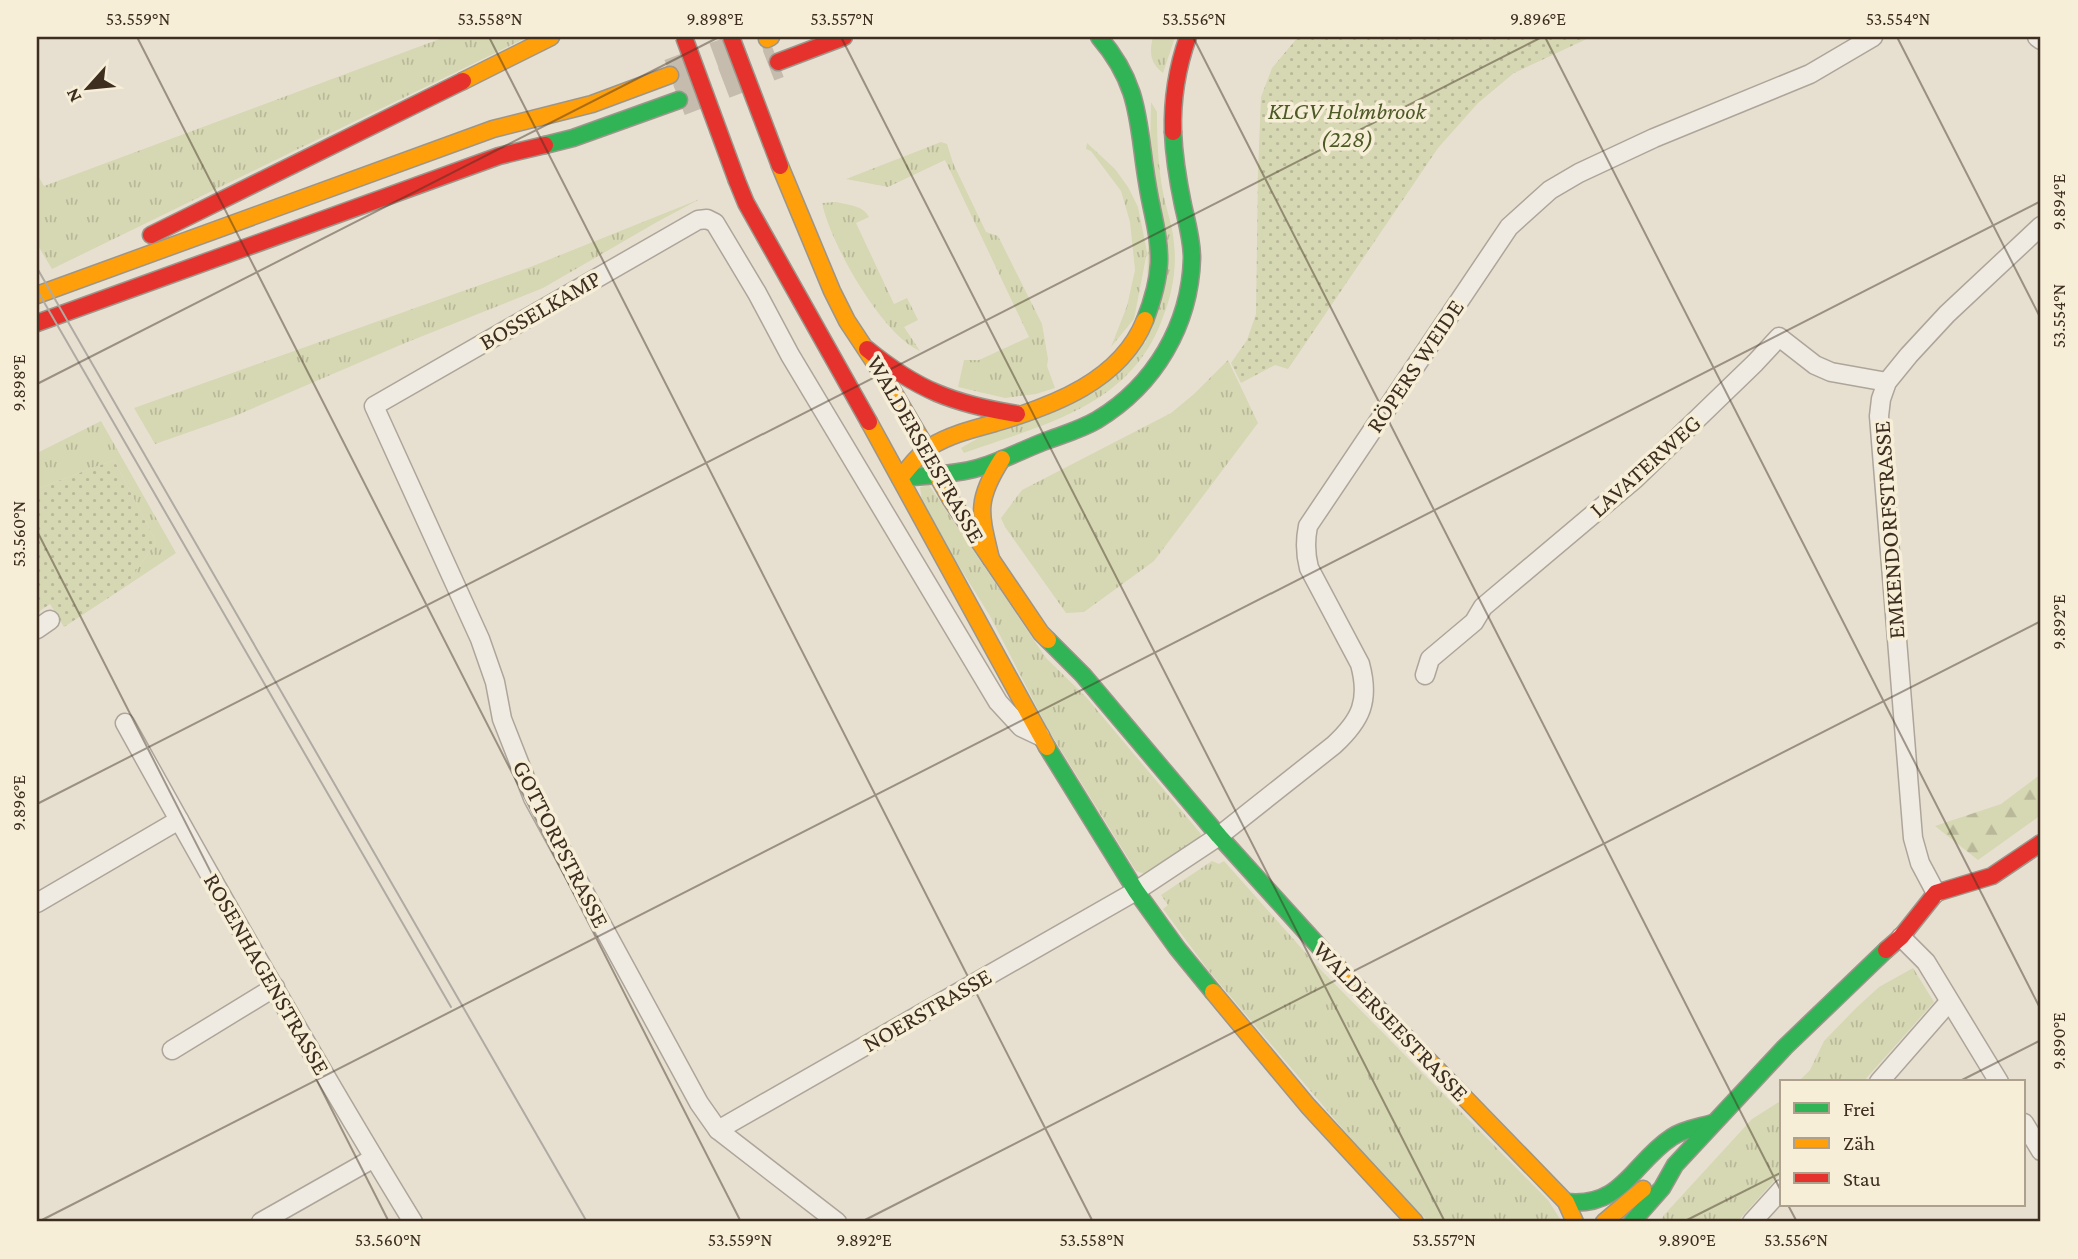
<svg xmlns="http://www.w3.org/2000/svg" width="2078" height="1259" viewBox="0 0 2078 1259" font-family="'Crimson Pro',serif">
  <style>
    .grass { fill: url(#grass-tufts) }
    .forest { fill: url(#forest-firs) }
    .garden { fill: url(#garden-dots) }
    .lines { fill: none; stroke-linecap: round; stroke-linejoin: round }
    .highway-tunnel { stroke: #c5bcae; stroke-width: 32; stroke-dasharray: 32 16; stroke-linecap: butt }
    .street-casing { stroke: #ada599; stroke-width: 21 }
    .fast-casing { stroke: #9c958a; stroke-width: 19 }
    .slow-casing { stroke: #9c958a; stroke-width: 19 }
    .jam-casing { stroke: #9c958a; stroke-width: 19 }
    .street { stroke: #efebe3; stroke-width: 18 }
    .fast { stroke: #30b455; stroke-width: 16 }
    .slow { stroke: #ff9f0a; stroke-width: 16 }
    .jam { stroke: #e5322d; stroke-width: 16 }
    .tram { stroke: #afaaa2; stroke-width: 2 }
    .jam-bridge-casing { stroke: #9c958a; stroke-width: 19; stroke-linecap: butt }
    .jam-bridge { stroke: #e5322d; stroke-width: 16 }
    .ticks { fill: none; stroke: #3d2e20; stroke-width: 2; stroke-opacity: 0.45 }
    .labels { text-anchor: middle; stroke-width: 7; stroke-linejoin: round; paint-order: stroke }
    .park-label { font-size: 24px; font-style: italic; fill: #4d5a26; stroke: #f7eed8 }
    .street-label { font-size: 24px; fill: #3d2e20; stroke: #f7eed8 }
    .neatline { fill: none; stroke: #3d2e20; stroke-width: 2.5 }
    .ticks-label { font-size: 18px; text-anchor: middle; fill: #3d2e20 }
  </style>
  <defs>
    <pattern id="grass-tufts" width="24" height="20" patternUnits="userSpaceOnUse" patternTransform="scale(1.75)"><rect width="24" height="20" fill="#d6d7b3"/><path d="M3 7l-1-3M5 7V3M7 7l1-3M15 17l-1-3M17 17v-4M19 17l1-3" fill="none" stroke="#b9b99a"/></pattern>
    <pattern id="forest-firs" width="22" height="20" patternUnits="userSpaceOnUse" patternTransform="scale(1.75)"><rect width="22" height="20" fill="#d6d7b3"/><path d="M5 1l3.5 6h-7zM16 11l3.5 6h-7z" fill="#b9b99a"/></pattern>
    <pattern id="garden-dots" width="8" height="8" patternUnits="userSpaceOnUse" patternTransform="scale(1.75)"><rect width="8" height="8" fill="#d6d7b3"/><path d="M2 2h.1M6 6h.1" fill="none" stroke="#b9b99a" stroke-width="1.8" stroke-linecap="round"/></pattern>
  </defs>
  <rect width="100%" height="100%" fill="#e7e0d1"/>
  <g class="grass">
    <path d="M 445,37 L 528,37 L 52,269 L 37,244 L 37,174 L 44,186 Z"/>
    <path d="M 1153,37 L 1175,37 L 1163,73 C 1150,63 1149,52 1153,37 Z"/>
    <path d="M 1151,102 L 1157,112 C 1157,139 1158,166 1163,192 C 1166,209 1173,226 1174,244 C 1177,268 1172,295 1163,317 C 1131,407 1044,424 964,453 L 961,448 L 1146,342 Z"/>
    <path d="M 941,142 L 947,144 L 953,163 L 986,232 L 998,236 L 1042,324 L 1048,359 L 1047,366 L 1055,388 L 1036,394 L 1005,398 L 958,387 L 964,360 L 979,360 L 1029,337 L 945,160 L 888,187 L 846,179 Z"/>
    <path d="M 1087,143 L 1115,169 L 1128,187 L 1138,207 L 1147,252 L 1134,319 L 1111,347 L 1127,306 L 1135,270 L 1130,222 L 1121,191 L 1091,151 L 1086,149 Z"/>
    <path d="M 700,199 L 657,222 L 543,288 L 405,343 L 235,416 L 155,444 L 134,408 L 533,266 Z"/>
    <path d="M 836,202 C 848,205 863,205 869,217 L 856,223 L 894,304 L 907,298 L 918,320 L 904,327 L 920,351 C 882,335 830,243 822,203 Z"/>
    <path d="M 1228,360 L 1258,423 L 1154,561 L 1084,612 L 1066,613 L 1005,527 L 1001,518 L 1022,490 L 1171,413 L 1194,394 Z"/>
    <path d="M 101,421 L 176,553 L 125,587 L 156,542 L 114,460 L 37,489 L 37,453 Z"/>
    <path d="M 929,485 L 1046,658 L 1086,697 L 1201,834 L 1200,838 L 1145,874 L 1136,871 L 1049,731 L 990,616 L 923,508 L 920,487 Z"/>
    <path d="M 1212,861 L 1219,864 L 1224,861 L 1319,968 L 1548,1200 L 1562,1222 L 1429,1222 L 1387,1181 L 1208,970 L 1163,909 L 1168,905 L 1161,895 Z"/>
    <path d="M 1913,968 L 1934,1002 L 1863,1082 L 1798,1082 L 1810,1070 L 1824,1041 L 1856,1008 L 1879,987 Z"/>
    <path d="M 1782,1100 L 1782,1172 L 1737,1222 L 1660,1222 L 1664,1215 L 1752,1119 Z"/>
  </g>
  <path class="forest" d="M 2041,774 L 2041,815 L 1978,860 L 1935,826 L 2001,804 Z"/>
  <g class="garden">
    <path d="M 1298,37 L 1591,37 L 1514,73 L 1478,103 L 1438,148 L 1288,369 L 1275,365 L 1241,383 L 1231,363 L 1247,340 L 1256,314 L 1258,171 L 1261,97 L 1272,68 Z"/>
    <path d="M 114,460 L 156,542 L 125,587 L 64,627 L 50,604 L 37,613 L 37,489 Z"/>
  </g>
  <g class="lines">
    <g class="highway-tunnel">
      <path d="M 670,75 L 767,39"/>
      <path d="M 679,100 L 778,62"/>
    </g>
    <defs>
      <g id="street">
        <path d="M 2037,37 L 2041,40"/>
        <path d="M 37,629 L 50,620"/>
        <path d="M 1425,675 L 1430,659 L 1474,622 L 1483,607 L 1635,479 L 1755,363 L 1779,337 L 1815,365 L 1831,372 L 1887,382"/>
        <path d="M 125,723 C 218,891 313,1059 413,1222"/>
        <path d="M 1936,893 L 1920,863 L 1913,838 L 1879,416 L 1881,399 L 1887,382 L 1909,355 L 1947,314 L 2041,226"/>
        <path d="M 37,903 L 179,820"/>
        <path d="M 1901,937 L 1926,962 L 1999,1082"/>
        <path d="M 172,1050 L 275,987"/>
        <path d="M 1879,1082 L 1949,1002"/>
        <path d="M 2024,1123 L 2041,1151"/>
        <path d="M 718,1130 L 1136,891 L 1219,836 L 1334,745 C 1361,720 1370,701 1360,664 L 1309,568 C 1305,553 1305,541 1308,526 L 1509,227 L 1550,190 L 1579,173 L 1654,138 L 1810,74 L 1873,37"/>
        <path d="M 261,1222 L 374,1158"/>
        <path d="M 837,1222 L 718,1130 L 699,1103 L 533,798 L 502,719 L 495,682 L 480,639 L 374,406 L 698,220 L 707,219 L 715,223 L 757,293 L 790,355 L 998,702 L 1021,727 L 1040,736"/>
        <path d="M 1752,1222 L 1782,1189"/>
      </g>
      <g id="fast">
        <path d="M 1099,37 C 1143,88 1137,127 1148,188 C 1152,213 1160,237 1159,263 C 1158,283 1152,302 1145,320"/>
        <path d="M 545,145 L 573,138 L 679,100"/>
        <path d="M 900,478 C 925,476 950,475 974,469 C 998,463 1020,451 1043,442 C 1061,435 1080,430 1097,420 C 1155,385 1190,325 1192,258 C 1192,240 1187,223 1183,205 C 1178,181 1174,157 1173,132"/>
        <path d="M 1048,640 L 1083,675 L 1219,836 L 1334,963"/>
        <path d="M 1047,747 L 1136,891 L 1177,948 L 1213,992"/>
        <path d="M 1566,1202 C 1623,1208 1632,1163 1672,1137 C 1684,1129 1700,1127 1713,1123"/>
        <path d="M 1632,1222 L 1662,1188 L 1675,1165 L 1785,1047 L 1886,950"/>
      </g>
      <g id="slow">
        <path d="M 767,39 L 771,37"/>
        <path d="M 463,81 L 551,37"/>
        <path d="M 780,166 L 832,291 L 847,321 L 890,386 L 927,449 L 937,475 L 951,500 L 1041,633 L 1048,640"/>
        <path d="M 37,295 L 493,129 L 592,104 L 670,75"/>
        <path d="M 869,422 L 1047,747"/>
        <path d="M 900,478 C 909,468 918,454 930,447 C 949,435 973,429 995,423 C 1052,406 1121,381 1145,320"/>
        <path d="M 991,559 C 980,513 975,501 1002,459"/>
        <path d="M 1334,963 L 1566,1202 L 1575,1222"/>
        <path d="M 1213,992 L 1308,1106 L 1415,1222"/>
        <path d="M 1604,1222 L 1643,1189"/>
      </g>
      <g id="jam">
        <path d="M 778,62 L 844,37"/>
        <path d="M 1173,132 C 1172,99 1177,68 1188,37"/>
        <path d="M 737,181 L 746,203 L 869,422"/>
        <path d="M 151,235 L 463,81"/>
        <path d="M 37,323 L 499,156 L 545,145"/>
        <path d="M 867,349 C 917,390 954,404 1017,414"/>
        <path d="M 1886,950 L 1901,937 L 1936,893 L 1992,876 L 2041,843"/>
      </g>
    </defs>
    <use href="#street" class="street-casing"/>
    <use href="#fast" class="fast-casing"/>
    <use href="#slow" class="slow-casing"/>
    <use href="#jam" class="jam-casing"/>
    <use href="#street" class="street"/>
    <use href="#fast" class="fast"/>
    <use href="#slow" class="slow"/>
    <use href="#jam" class="jam"/>
    <g class="tram">
      <path d="M 37,268 L 587,1222"/>
      <path d="M 37,290 L 451,1007"/>
    </g>
    <defs>
      <g id="jam-bridge">
        <path d="M 684,37 L 737,181"/>
        <path d="M 731,37 L 780,166"/>
      </g>
    </defs>
    <use href="#jam-bridge" class="jam-bridge-casing"/>
    <use href="#jam-bridge" class="jam-bridge"/>
  </g>
  <path class="ticks" d="M 137,37 L 741,1222M 489,37 L 1093,1222M 841,37 L 1445,1222M 1193,37 L 1782,1193M 1545,37 L 2041,1010M 1897,37 L 2041,319M 37,384 L 719,37M 37,531 L 389,1222M 37,804 L 1542,37M 1958,1082 L 2041,1040M 1788,1205 L 1797,1222M 38,1222 L 2041,201M 861,1222 L 2041,621M 1683,1222 L 1782,1172"/>
  <g class="labels">
    <g class="park-label">
      <text x="1347" y="119">KLGV Holmbrook<tspan x="1347" dy="28">(228)</tspan></text>
    </g>
    <g class="street-label">
      <text transform="translate(540 310) rotate(-30)" y="8">BOSSELKAMP</text>
      <text transform="translate(1415 366) rotate(-56)" y="8">RÖPERS WEIDE</text>
      <text transform="translate(926 449) rotate(60)" y="8">WALDERSEESTRASSE</text>
      <text transform="translate(1645 466) rotate(-42)" y="8">LAVATERWEG</text>
      <text transform="translate(1889 530) rotate(-94)" y="8">EMKENDORFSTRASSE</text>
      <text transform="translate(561 844) rotate(63)" y="8">GOTTORPSTRASSE</text>
      <text transform="translate(267 974) rotate(60)" y="8">ROSENHAGENSTRASSE</text>
      <text transform="translate(927 1010) rotate(-30)" y="8">NOERSTRASSE</text>
      <text transform="translate(1391 1021) rotate(46)" y="8">WALDERSEESTRASSE</text>
    </g>
  </g>
  <rect width="2078" height="1259" fill="none" stroke="#f7eed8" stroke-width="77"/>
  <rect x="1780" y="1080" width="245" height="126" fill="#f7eed8" stroke="#ada18e" stroke-width="2"/>
  <rect x="1794" y="1103" width="35" height="10" fill="#30b455" stroke="#ada18e" stroke-width="2"/>
  <text x="1843" y="1116" font-size="21" fill="#3d2e20">Frei</text>
  <rect x="1794" y="1138" width="35" height="10" fill="#ff9f0a" stroke="#ada18e" stroke-width="2"/>
  <text x="1843" y="1150" font-size="21" fill="#3d2e20">Zäh</text>
  <rect x="1794" y="1173" width="35" height="10" fill="#e5322d" stroke="#ada18e" stroke-width="2"/>
  <text x="1843" y="1186" font-size="21" fill="#3d2e20">Stau</text>
  <g transform="translate(88 88) rotate(243)" stroke="#f7eed8" stroke-width="5" paint-order="stroke">
  <path d="M0-5L12 26L0 18L-12 26Z" fill="#3d2e20"/>
  <text y="-10" font-size="19" font-weight="bold" text-anchor="middle" fill="#3d2e20">N</text>
  </g>
  <rect x="38" y="38" width="2001" height="1182" class="neatline"/>
  <g class="ticks-label">
    <text x="138" y="25">53.559°N</text>
    <text x="490" y="25">53.558°N</text>
    <text x="715" y="25">9.898°E</text>
    <text x="842" y="25">53.557°N</text>
    <text x="1194" y="25">53.556°N</text>
    <text x="1538" y="25">9.896°E</text>
    <text x="1898" y="25">53.554°N</text>
    <text transform="translate(2059 202) rotate(-90)" y="6">9.894°E</text>
    <text transform="translate(2059 316) rotate(-90)" y="6">53.554°N</text>
    <text transform="translate(19 383) rotate(-90)" y="6">9.898°E</text>
    <text transform="translate(19 534) rotate(-90)" y="6">53.560°N</text>
    <text transform="translate(2059 622) rotate(-90)" y="6">9.892°E</text>
    <text transform="translate(19 803) rotate(-90)" y="6">9.896°E</text>
    <text transform="translate(2059 1041) rotate(-90)" y="6">9.890°E</text>
    <text x="388" y="1246">53.560°N</text>
    <text x="740" y="1246">53.559°N</text>
    <text x="864" y="1246">9.892°E</text>
    <text x="1092" y="1246">53.558°N</text>
    <text x="1444" y="1246">53.557°N</text>
    <text x="1687" y="1246">9.890°E</text>
    <text x="1796" y="1246">53.556°N</text>
  </g>
</svg>
